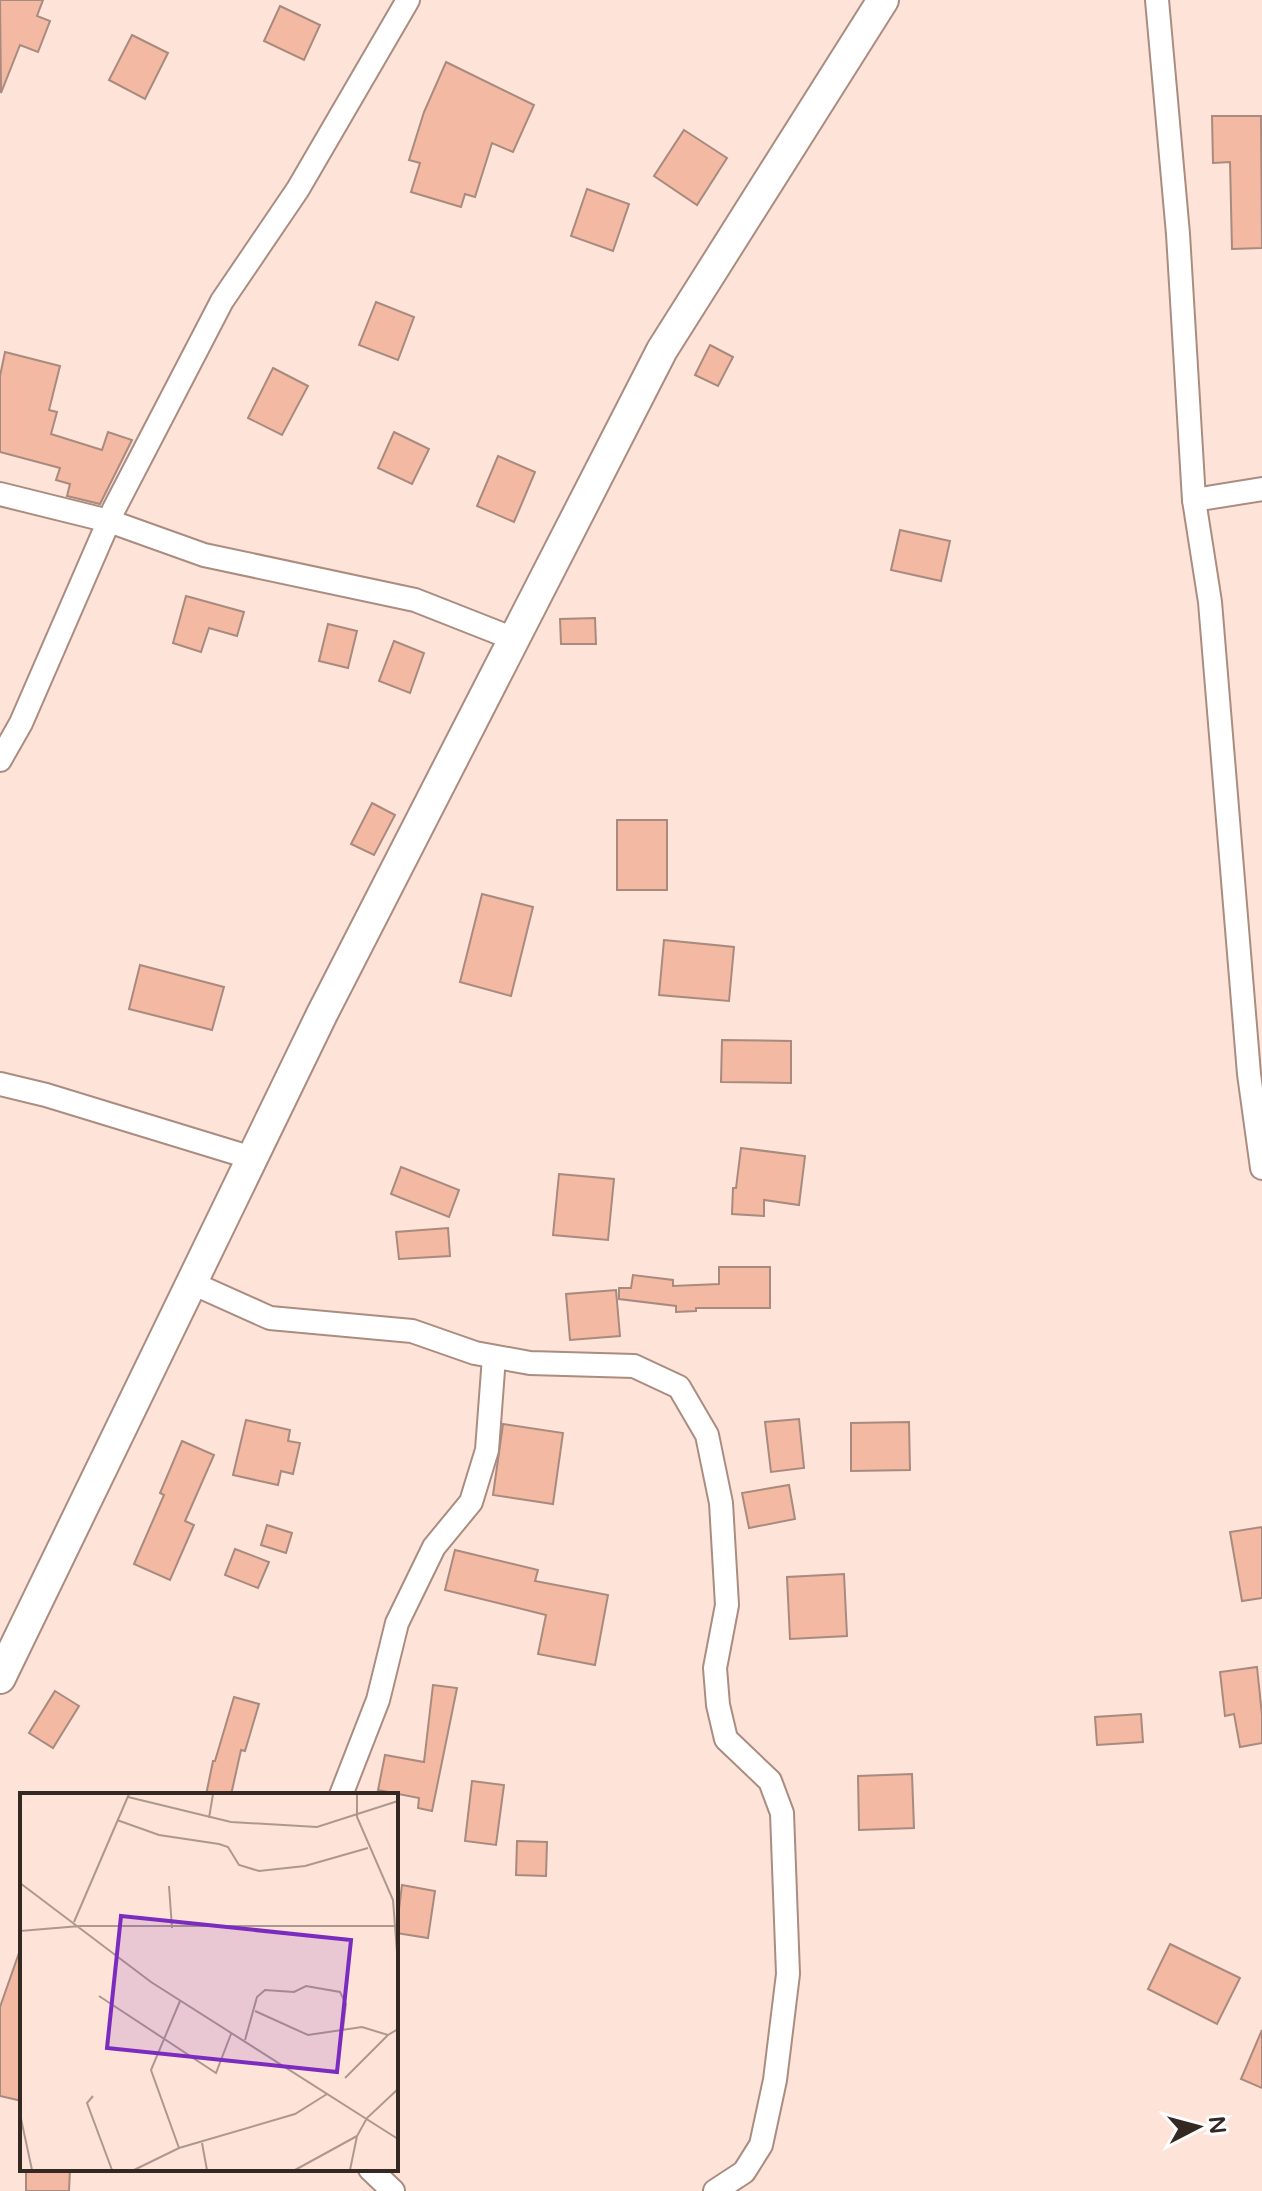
<svg xmlns="http://www.w3.org/2000/svg" width="1262" height="2191" viewBox="0 0 1262 2191" font-family="'Varela Round',sans-serif">
  <style>
    .building { fill: #f3b9a2; stroke: #a88a7e; stroke-width: 2 }
    .lines { fill: none; stroke-linecap: round; stroke-linejoin: round }
    .street-casing { stroke: #aa8c80; stroke-width: 26 }
    .secondary-casing { stroke: #aa8c80; stroke-width: 34 }
    .street { stroke: #fff; stroke-width: 22 }
    .secondary { stroke: #fff; stroke-width: 30 }
    .inset-road { fill: none; stroke: #ad9890; stroke-width: 2 }
    .view { fill: #7b2cbf; fill-opacity: 0.15; stroke: #7b2cbf; stroke-width: 4 }
    .inset-edge { fill: none; stroke: #342823; stroke-width: 4 }
  </style>
  <rect width="100%" height="100%" fill="#fee3d8"/>
  <g class="building">
    <path d="M 0,0 L 43,0 L 37,16 L 50,21 L 38,52 L 20,45 L 1,93 Z"/>
    <path d="M 280,6 L 320,25 L 304,60 L 264,41 Z"/>
    <path d="M 132,35 L 168,53 L 145,99 L 109,80 Z"/>
    <path d="M 446,62 L 534,105 L 513,152 L 492,143 L 475,197 L 465,194 L 461,207 L 411,192 L 420,163 L 409,160 L 424,112 Z"/>
    <path d="M 1212,116 L 1261,116 L 1262,248 L 1232,249 L 1230,162 L 1213,163 Z"/>
    <path d="M 684,130 L 727,158 L 697,205 L 654,176 Z"/>
    <path d="M 587,189 L 629,204 L 613,251 L 571,236 Z"/>
    <path d="M 376,302 L 414,317 L 398,360 L 359,345 Z"/>
    <path d="M 710,345 L 733,357 L 718,386 L 695,375 Z"/>
    <path d="M 5,352 L 60,366 L 49,410 L 57,412 L 51,434 L 102,450 L 108,432 L 132,440 L 100,504 L 67,496 L 70,484 L 56,480 L 60,468 L 0,452 L 0,376 Z"/>
    <path d="M 273,368 L 308,386 L 282,435 L 248,418 Z"/>
    <path d="M 394,432 L 429,449 L 412,484 L 378,468 Z"/>
    <path d="M 498,456 L 535,472 L 514,522 L 477,506 Z"/>
    <path d="M 900,530 L 950,541 L 941,581 L 891,570 Z"/>
    <path d="M 186,596 L 244,612 L 237,636 L 209,628 L 201,652 L 173,643 Z"/>
    <path d="M 595,618 L 596,644 L 561,644 L 560,619 Z"/>
    <path d="M 328,624 L 357,631 L 348,668 L 319,661 Z"/>
    <path d="M 394,641 L 424,653 L 410,693 L 379,681 Z"/>
    <path d="M 372,803 L 395,815 L 374,855 L 351,844 Z"/>
    <rect x="617" y="820" width="50" height="70"/>
    <path d="M 482,894 L 533,907 L 511,996 L 460,982 Z"/>
    <path d="M 664,940 L 734,947 L 729,1001 L 659,995 Z"/>
    <path d="M 140,965 L 224,987 L 212,1030 L 129,1009 Z"/>
    <path d="M 722,1040 L 791,1041 L 791,1083 L 721,1082 Z"/>
    <path d="M 741,1148 L 805,1156 L 799,1205 L 764,1200 L 764,1216 L 732,1214 L 733,1188 L 736,1188 Z"/>
    <path d="M 401,1167 L 459,1190 L 449,1217 L 391,1194 Z"/>
    <path d="M 559,1174 L 614,1179 L 608,1240 L 553,1235 Z"/>
    <path d="M 448,1228 L 450,1256 L 399,1259 L 396,1232 Z"/>
    <path d="M 719,1267 L 770,1267 L 770,1308 L 696,1308 L 696,1311 L 676,1312 L 676,1306 L 619,1299 L 619,1288 L 631,1288 L 633,1275 L 673,1280 L 673,1286 L 719,1284 Z"/>
    <path d="M 616,1290 L 620,1336 L 570,1340 L 566,1294 Z"/>
    <path d="M 799,1419 L 804,1468 L 771,1472 L 765,1422 Z"/>
    <path d="M 246,1420 L 290,1430 L 288,1441 L 300,1443 L 293,1474 L 281,1471 L 278,1485 L 233,1475 Z"/>
    <path d="M 909,1422 L 910,1470 L 851,1471 L 851,1423 Z"/>
    <path d="M 503,1424 L 563,1433 L 553,1504 L 493,1495 Z"/>
    <path d="M 182,1441 L 214,1455 L 185,1521 L 194,1525 L 170,1580 L 134,1564 L 164,1495 L 160,1493 Z"/>
    <path d="M 789,1485 L 795,1519 L 749,1528 L 742,1493 Z"/>
    <path d="M 267,1525 L 292,1533 L 286,1553 L 261,1545 Z"/>
    <path d="M 1262,1527 L 1262,1598 L 1242,1601 L 1230,1532 Z"/>
    <path d="M 235,1549 L 269,1562 L 258,1588 L 225,1575 Z"/>
    <path d="M 455,1550 L 538,1570 L 535,1581 L 608,1595 L 595,1665 L 538,1654 L 546,1615 L 445,1590 Z"/>
    <path d="M 844,1574 L 847,1636 L 790,1639 L 787,1577 Z"/>
    <path d="M 1257,1667 L 1262,1715 L 1262,1743 L 1240,1747 L 1234,1714 L 1225,1716 L 1220,1672 Z"/>
    <path d="M 433,1685 L 457,1688 L 432,1811 L 418,1808 L 419,1798 L 378,1790 L 385,1755 L 424,1762 Z"/>
    <path d="M 55,1691 L 79,1706 L 53,1748 L 29,1733 Z"/>
    <path d="M 234,1697 L 259,1704 L 245,1751 L 241,1750 L 231,1795 L 206,1795 L 213,1761 L 215,1761 Z"/>
    <path d="M 1141,1714 L 1143,1742 L 1097,1745 L 1095,1717 Z"/>
    <path d="M 912,1774 L 914,1828 L 859,1830 L 858,1776 Z"/>
    <path d="M 472,1781 L 504,1785 L 496,1845 L 465,1841 Z"/>
    <path d="M 517,1841 L 547,1842 L 546,1876 L 516,1875 Z"/>
    <path d="M 402,1885 L 435,1891 L 428,1938 L 396,1933 Z"/>
    <path d="M 1170,1944 L 1240,1978 L 1217,2024 L 1148,1989 Z"/>
    <path d="M 19,1953 L 22,1953 L 22,2101 L 0,2096 L 0,2007 Z"/>
    <path d="M 1262,2030 L 1262,2088 L 1241,2079 Z"/>
    <path d="M 26,2169 L 70,2169 L 69,2191 L 26,2191 Z"/>
  </g>
  <g class="lines">
    <defs>
      <g id="street">
        <path d="M 1157,0 L 1178,234 L 1194,500 L 1210,602 L 1249,1074 L 1262,1168"/>
        <path d="M 0,494 L 109,521 L 204,555 L 415,600 L 514,639"/>
        <path d="M 1194,500 L 1262,489"/>
        <path d="M 0,760 L 21,723 L 114,509 L 222,301 L 298,189 L 408,0"/>
        <path d="M 0,1084 L 46,1095 L 252,1158"/>
        <path d="M 192,1283 L 270,1318 L 412,1331 L 475,1353 L 530,1363 L 634,1366 L 679,1387 L 707,1435 L 721,1503 L 727,1605 L 715,1668 L 718,1705 L 726,1739 L 770,1781 L 782,1813 L 788,1974 L 775,2080 L 761,2145 L 744,2172 L 715,2191"/>
        <path d="M 341,1795 L 378,1700 L 397,1623 L 434,1547 L 471,1502 L 487,1450 L 494,1357"/>
        <path d="M 370,2169 L 393,2191"/>
      </g>
      <path id="secondary" d="M 0,1678 L 322,1014 L 662,350 L 883,0"/>
    </defs>
    <use href="#street" class="street-casing"/>
    <use href="#secondary" class="secondary-casing"/>
    <use href="#street" class="street"/>
    <use href="#secondary" class="secondary"/>
  </g>
  <g transform="translate(20 1793)">
    <rect width="378" height="378" fill="#fee3d8"/>
    <path class="inset-road" d="M 337,1 L 337,24 L 373,107 L 378,172M 108,4 L 211,29 L 297,34 L 378,8M 189,25 L 193,1M 97,27 L 139,42 L 199,51 L 208,54 L 219,72 L 239,78 L 285,73 L 348,55M 0,90 L 131,189 L 378,346M 149,93 L 152,135M 54,129 L 109,1M 0,138 L 60,133 L 378,133M 79,203 L 196,280 L 211,241M 235,218 L 288,242 L 342,234 L 368,242 L 378,236M 225,247 L 237,204 L 245,197 L 274,199 L 286,193 L 320,199 L 326,211 L 323,236M 325,285 L 368,242M 73,303 L 67,310 L 92,377M 0,321 L 12,377M 182,350 L 187,377M 159,355 L 131,277 L 160,208M 114,377 L 159,355 L 275,321 L 307,301M 275,377 L 337,343M 330,377 L 337,343 L 347,325 L 378,296"/>
    <path class="view" d="M 101,123 L 331,147 L 317,279 L 87,255 Z"/>
    <rect width="378" height="378" class="inset-edge"/>
  </g>
  <g transform="translate(1198 2127) rotate(84)" stroke="#ffffff" stroke-width="6" paint-order="stroke">
  <path d="M0-6L14 30L0 20L-14 30Z" fill="#342823"/>
  <text y="-12" font-size="22" font-weight="bold" text-anchor="middle" fill="#342823">N</text>
  </g>
</svg>
